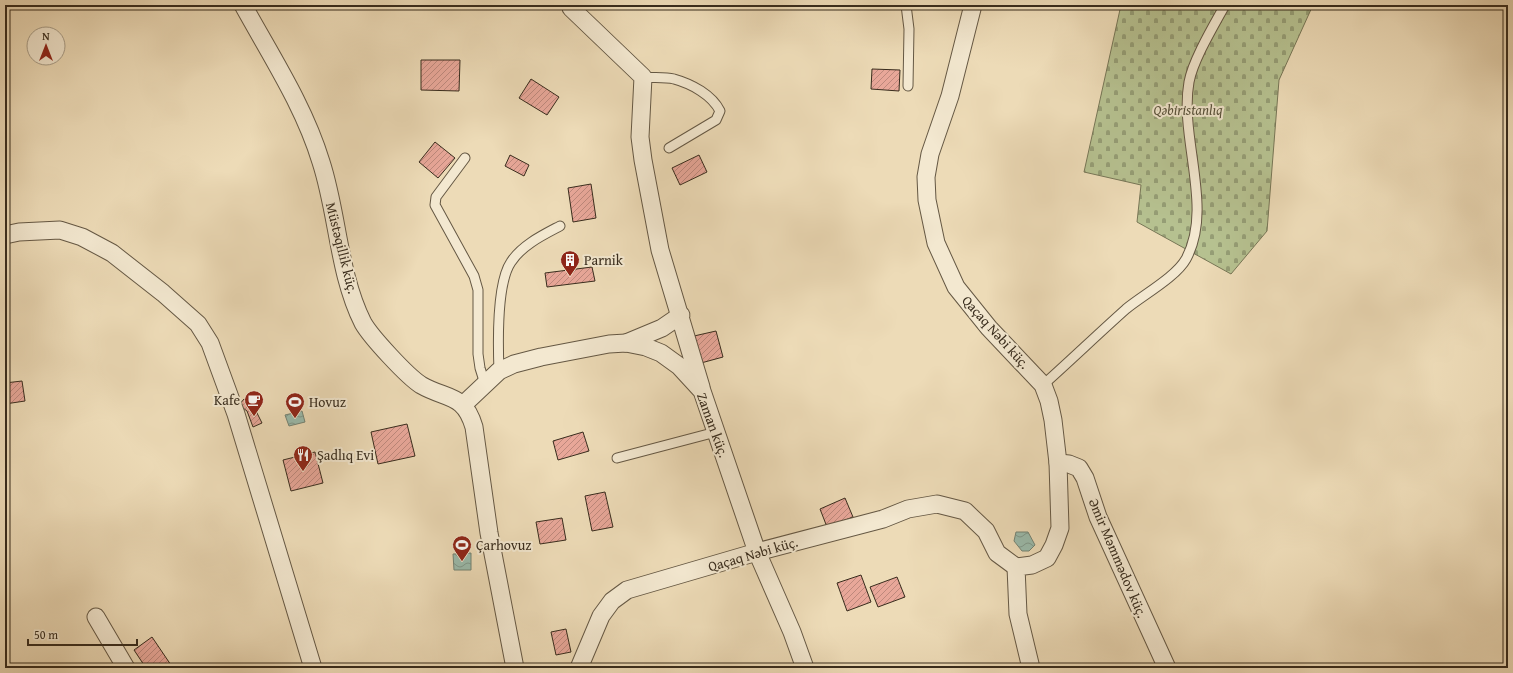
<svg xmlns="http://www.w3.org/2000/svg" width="1513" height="673" viewBox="0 0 1513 673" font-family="'Gentium Book Plus',serif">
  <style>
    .cemetery { fill: url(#cemetery-stones); stroke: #777656 }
    .water { fill: url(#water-waves); stroke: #738273 }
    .building { fill: url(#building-hatch); stroke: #382c1d }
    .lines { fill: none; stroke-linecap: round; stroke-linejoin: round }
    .service-casing { stroke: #655844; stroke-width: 11 }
    .minor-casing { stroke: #655844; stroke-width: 19 }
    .service { stroke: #f3e8d0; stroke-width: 9 }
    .minor { stroke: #f3e8d0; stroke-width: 17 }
    .labels { text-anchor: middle; stroke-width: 4; stroke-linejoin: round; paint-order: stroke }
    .park-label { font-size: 14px; font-style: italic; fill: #58513a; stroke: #f3e8d0 }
    .street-label { font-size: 14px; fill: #382c1d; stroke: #f3e8d0 }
    .poi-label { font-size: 14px; fill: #382c1d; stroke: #f3e8d0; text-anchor: start }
  </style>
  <defs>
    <pattern id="cemetery-stones" width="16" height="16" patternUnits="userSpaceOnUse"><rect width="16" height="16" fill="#b6c190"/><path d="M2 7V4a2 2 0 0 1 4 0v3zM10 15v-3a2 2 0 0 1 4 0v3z" fill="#959d75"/></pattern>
    <pattern id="water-waves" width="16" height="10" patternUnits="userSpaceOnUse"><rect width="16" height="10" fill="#9abbac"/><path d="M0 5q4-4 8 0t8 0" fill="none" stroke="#7f988b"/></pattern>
    <pattern id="building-hatch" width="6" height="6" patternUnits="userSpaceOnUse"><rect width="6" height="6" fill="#e8a799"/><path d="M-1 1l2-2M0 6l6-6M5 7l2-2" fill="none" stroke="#bd887c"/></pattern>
  </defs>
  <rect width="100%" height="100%" fill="#eddbb7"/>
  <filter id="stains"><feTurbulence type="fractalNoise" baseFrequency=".005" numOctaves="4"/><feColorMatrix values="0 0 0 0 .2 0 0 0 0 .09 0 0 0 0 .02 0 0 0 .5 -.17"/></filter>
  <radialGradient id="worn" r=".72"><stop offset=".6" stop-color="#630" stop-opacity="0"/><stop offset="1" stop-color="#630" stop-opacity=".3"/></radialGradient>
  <path class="cemetery" d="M 1121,5 L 1313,5 L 1279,80 L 1267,231 L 1231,274 L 1137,222 L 1141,185 L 1084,172 Z"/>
  <g class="water">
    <path d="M 302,411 L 305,422 L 289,426 L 285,415 Z"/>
    <path d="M 1016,532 L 1028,532 L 1035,545 L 1029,551 L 1022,551 L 1014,541 Z"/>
    <path d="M 471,553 L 471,570 L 454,570 L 453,554 Z"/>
  </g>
  <g class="building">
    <path d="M 421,60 L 460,60 L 459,91 L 421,90 Z"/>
    <path d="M 872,69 L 900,70 L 899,91 L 871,89 Z"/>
    <path d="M 531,79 L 559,97 L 547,115 L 519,98 Z"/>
    <path d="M 435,142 L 455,158 L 438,178 L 419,162 Z"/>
    <path d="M 510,155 L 529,165 L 524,176 L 505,166 Z"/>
    <path d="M 699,155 L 707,172 L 680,185 L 672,168 Z"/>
    <path d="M 591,184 L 596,218 L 573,222 L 568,188 Z"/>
    <path d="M 592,267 L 595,281 L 547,287 L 545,273 Z"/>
    <path d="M 716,331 L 723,357 L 701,363 L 694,336 Z"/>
    <path d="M 22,381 L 25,401 L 5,404 L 5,383 Z"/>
    <path d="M 244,399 L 254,407 L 262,423 L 253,427 L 247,411 L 239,405 Z"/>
    <path d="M 407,424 L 415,456 L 378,464 L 371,432 Z"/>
    <path d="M 583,432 L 589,451 L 558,460 L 553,441 Z"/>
    <path d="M 315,452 L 323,483 L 291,491 L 283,460 Z"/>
    <path d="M 605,492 L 613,527 L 592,531 L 585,496 Z"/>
    <path d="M 845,498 L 853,517 L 827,527 L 820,509 Z"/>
    <path d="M 562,518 L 566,540 L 540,544 L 536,522 Z"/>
    <path d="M 861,575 L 871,602 L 847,611 L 837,583 Z"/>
    <path d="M 897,577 L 905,597 L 878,607 L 870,587 Z"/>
    <path d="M 566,629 L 571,652 L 556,655 L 551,632 Z"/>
    <path d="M 152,637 L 173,668 L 146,668 L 134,650 Z"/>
  </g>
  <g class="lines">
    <defs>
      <g id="service">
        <path d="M 906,5 L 909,29 L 908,86"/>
        <path d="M 643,77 C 653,78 665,77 674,79 C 692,84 712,95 720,111 L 716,120 L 669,148"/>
        <path d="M 465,158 L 436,197 L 435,205 L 474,276 L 478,290 L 478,354 L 480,368 L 485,384"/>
        <path d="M 499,371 C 498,345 496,284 511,262 C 522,245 543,235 560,226"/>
        <path d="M 1043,385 C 1071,360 1098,334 1126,309 C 1143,295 1176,277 1186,259 C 1214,208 1179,138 1189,82 C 1193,60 1214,25 1225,5"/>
        <path d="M 617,458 L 716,432"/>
      </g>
      <g id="minor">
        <path d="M 243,5 C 271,56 304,106 321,162 C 338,214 338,273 363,323 C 371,337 407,376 421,385 C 447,400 464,393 474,427 L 489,533 L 515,668"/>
        <path d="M 973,5 L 950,96 L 930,154 L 926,177 L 927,200 L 936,243 L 956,287 L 989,328 L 1043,385 L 1049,401 L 1053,420 L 1058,463 L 1060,528 L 1054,545 L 1047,558 L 1032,565 L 1016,567 L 1018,614 L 1031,668"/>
        <path d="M 571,8 L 643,77 L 640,137 L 643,160 L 660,250 L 701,387"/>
        <path d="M 5,235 L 19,232 L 60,230 L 82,237 L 112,253 L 163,293 L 198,324 L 210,343 L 236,414 L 313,668"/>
        <path d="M 626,343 L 662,328 L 681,315"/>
        <path d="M 464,404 L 499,371 L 514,364 L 541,357 L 609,344 L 626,343 L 646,347 L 661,353 L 679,366 L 702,391 L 757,552 L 792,632 L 805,668"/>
        <path d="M 1058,463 L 1069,464 L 1079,468 L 1085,478 L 1098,517 L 1167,668"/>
        <path d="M 96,617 L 126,668"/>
        <path d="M 579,668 L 601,616 L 612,601 L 627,590 L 757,552 L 883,519 L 908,509 L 937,504 L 965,511 L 986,531 L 997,553 L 1016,567"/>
      </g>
    </defs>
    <use href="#service" class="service-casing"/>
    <use href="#minor" class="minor-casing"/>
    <use href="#service" class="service"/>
    <use href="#minor" class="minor"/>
  </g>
  <defs>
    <symbol id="building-pin" viewBox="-11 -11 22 30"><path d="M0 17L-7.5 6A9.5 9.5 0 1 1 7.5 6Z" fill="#8f2418" stroke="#f3e8d0"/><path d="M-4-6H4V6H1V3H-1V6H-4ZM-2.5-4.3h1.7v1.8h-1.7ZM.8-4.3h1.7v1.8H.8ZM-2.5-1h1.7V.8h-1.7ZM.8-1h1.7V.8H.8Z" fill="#fff"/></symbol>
    <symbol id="cafe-pin" viewBox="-11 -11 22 30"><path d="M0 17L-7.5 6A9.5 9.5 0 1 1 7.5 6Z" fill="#8f2418" stroke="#f3e8d0"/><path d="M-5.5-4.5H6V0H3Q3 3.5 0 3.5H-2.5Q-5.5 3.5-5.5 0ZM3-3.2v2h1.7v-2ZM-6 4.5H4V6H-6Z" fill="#fff"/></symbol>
    <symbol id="stadium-pin" viewBox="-11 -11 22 30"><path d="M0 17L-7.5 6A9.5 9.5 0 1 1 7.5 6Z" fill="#8f2418" stroke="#f3e8d0"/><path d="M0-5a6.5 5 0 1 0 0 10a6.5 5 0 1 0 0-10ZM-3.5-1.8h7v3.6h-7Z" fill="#fff"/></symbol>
    <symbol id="restaurant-pin" viewBox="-11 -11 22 30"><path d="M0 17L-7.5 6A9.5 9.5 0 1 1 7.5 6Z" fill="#8f2418" stroke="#f3e8d0"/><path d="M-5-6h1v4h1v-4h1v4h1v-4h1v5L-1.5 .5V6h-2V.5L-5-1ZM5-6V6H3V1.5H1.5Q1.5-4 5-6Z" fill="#fff"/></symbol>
  </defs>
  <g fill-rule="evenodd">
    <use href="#building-pin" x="559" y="249" width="22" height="30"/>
    <use href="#cafe-pin" x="243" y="389" width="22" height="30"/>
    <use href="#stadium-pin" x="284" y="391" width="22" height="30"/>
    <use href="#restaurant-pin" x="292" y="444" width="22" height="30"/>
    <use href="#stadium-pin" x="451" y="534" width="22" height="30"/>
  </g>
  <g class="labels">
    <g class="park-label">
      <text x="1188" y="115">Qəbiristanlıq</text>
    </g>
    <g class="street-label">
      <text transform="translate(342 248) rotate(76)" y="5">Müstəqillik küç.</text>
      <text transform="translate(996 332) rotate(48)" y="5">Qaçaq Nəbi küç.</text>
      <text transform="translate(713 425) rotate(70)" y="5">Zaman küç.</text>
      <text transform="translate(753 554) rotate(-16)" y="5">Qaçaq Nəbi küç.</text>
      <text transform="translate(1118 558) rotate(67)" y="5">Əmir Məmmədov küç.</text>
    </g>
    <g class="poi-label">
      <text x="584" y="265">Parnik</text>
      <text x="240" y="405" text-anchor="end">Kafe</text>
      <text x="309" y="407">Hovuz</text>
      <text x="317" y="460">Şadlıq Evi</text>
      <text x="476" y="550">Çarhovuz</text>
    </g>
  </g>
  <rect width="1513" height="673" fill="none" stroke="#eddbb7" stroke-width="20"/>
  <rect x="6" y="6" width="1501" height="661" fill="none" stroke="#382c1d" stroke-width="2"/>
  <rect x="10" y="10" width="1493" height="653" fill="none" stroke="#382c1d"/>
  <g transform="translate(46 46)"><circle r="19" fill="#f3e8d0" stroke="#a89d88"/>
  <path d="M0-3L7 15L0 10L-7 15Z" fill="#8f2418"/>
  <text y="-6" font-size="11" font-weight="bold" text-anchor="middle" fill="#382c1d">N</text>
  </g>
  <path d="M28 639v6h109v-6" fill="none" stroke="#382c1d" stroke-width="2"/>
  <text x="34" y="639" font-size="12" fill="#382c1d" stroke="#f3e8d0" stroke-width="3" paint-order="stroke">50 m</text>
  <rect width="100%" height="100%" filter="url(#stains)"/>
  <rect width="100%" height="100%" fill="url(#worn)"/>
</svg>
